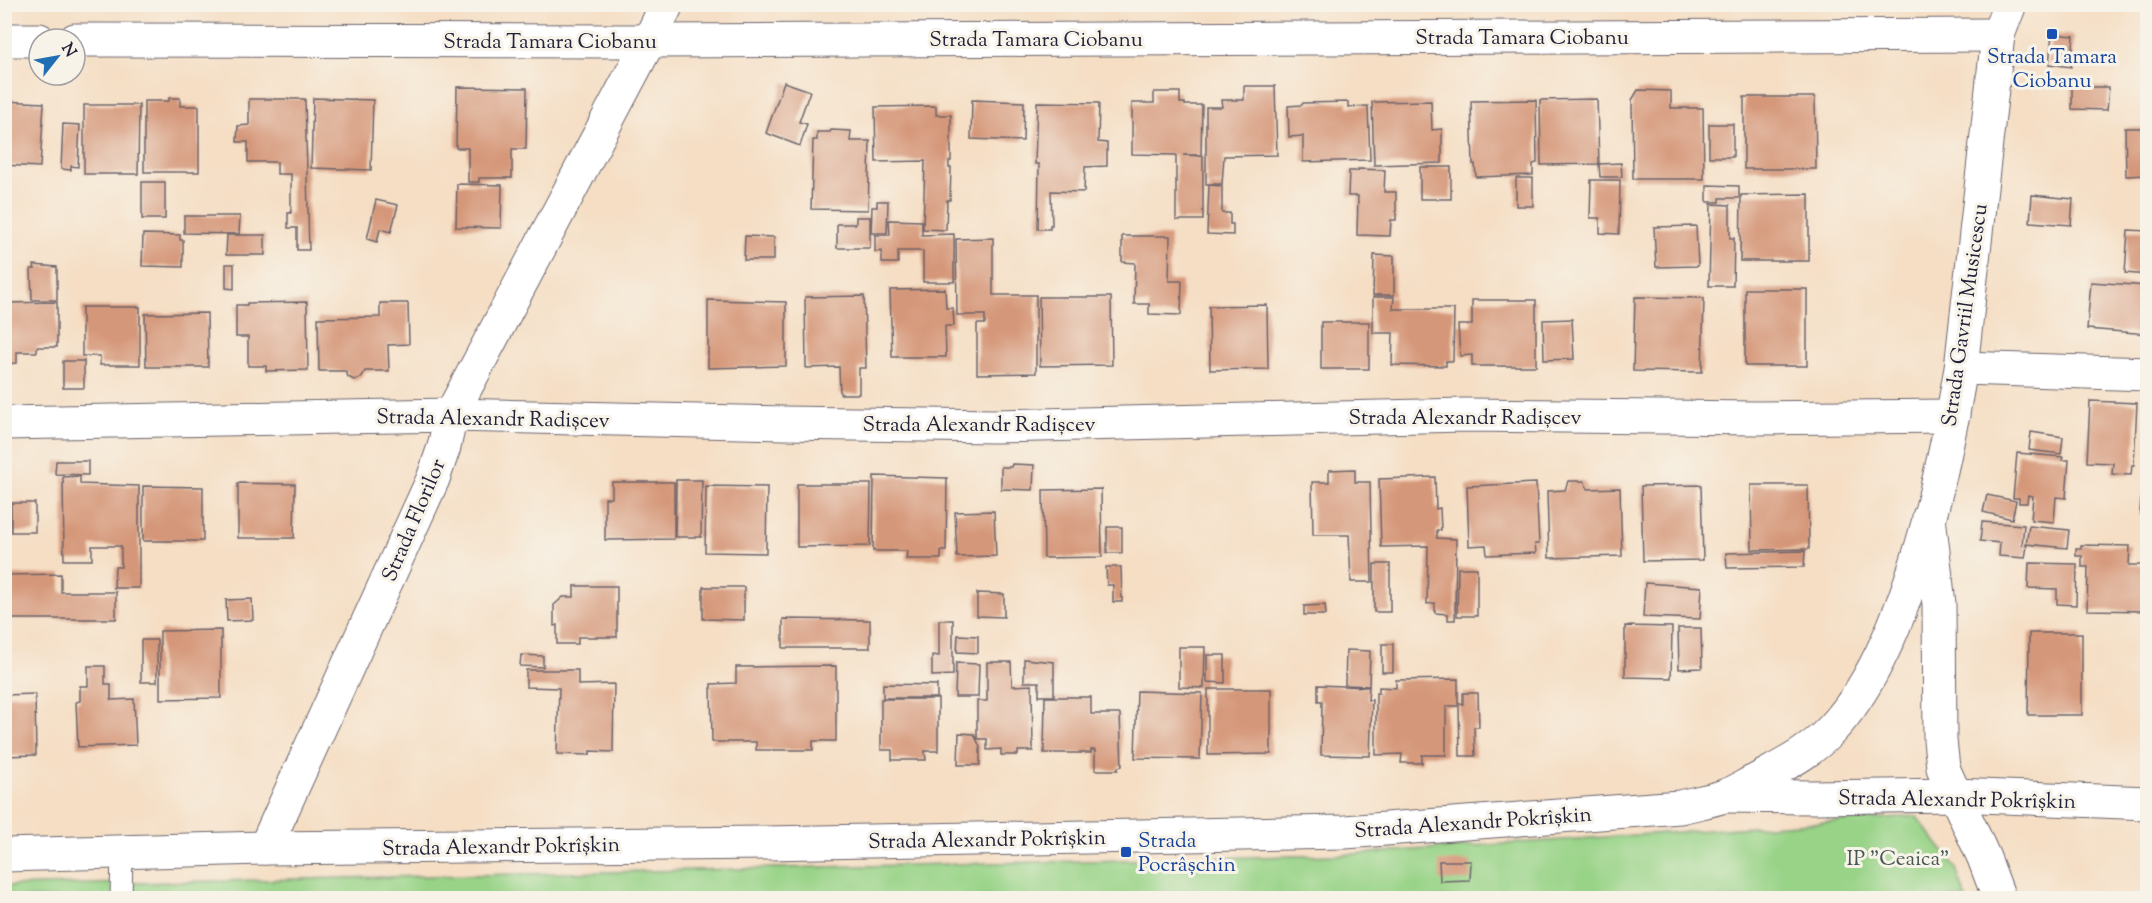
<svg xmlns="http://www.w3.org/2000/svg" width="2152" height="903" viewBox="0 0 2152 903" font-family="'Sorts Mill Goudy',serif">
  <style>
    .green { fill: #98d387; stroke: #5d7a61; stroke-width: 1.5 }
    .building { fill: #d59779 }
    .lines { fill: none; stroke-linecap: round; stroke-linejoin: round }
    .service-casing { stroke: #6c646b; stroke-width: 23 }
    .minor-casing { stroke: #6c646b; stroke-width: 35 }
    .tertiary-casing { stroke: #6c646b; stroke-width: 35 }
    .service { stroke: #fff; stroke-width: 21 }
    .minor { stroke: #fff; stroke-width: 33 }
    .tertiary { stroke: #fff; stroke-width: 33 }
    .transit-dot { fill: #1a4fb4; stroke: #f7f3e8; stroke-width: 2 }
    .labels { text-anchor: middle; stroke-width: 6; stroke-linejoin: round; paint-order: stroke }
    .street-label { font-size: 21px; fill: #22223b; stroke: #f7f3e8 }
    .transit-label { font-size: 21px; fill: #164399; stroke: #f7f3e8 }
    .park-label { font-size: 21px; fill: #455752; stroke: #f7f3e8 }
  </style>
  <rect width="100%" height="100%" fill="#f7f3e8"/>
  <filter id="ink" filterUnits="userSpaceOnUse"><feTurbulence type="fractalNoise" baseFrequency=".0167" numOctaves="2"/><feDisplacementMap in="SourceGraphic" scale="12" xChannelSelector="R" yChannelSelector="G"/><feConvolveMatrix kernelMatrix="1 2 1 2 8 2 1 2 1" color-interpolation-filters="sRGB"/></filter>
  <filter id="wash" filterUnits="userSpaceOnUse"><feTurbulence type="fractalNoise" baseFrequency=".008" numOctaves="4" result="noise"/><feDisplacementMap in="SourceGraphic" scale="24" xChannelSelector="R" yChannelSelector="G"/><feGaussianBlur stdDeviation="1.35" result="paint"/><feColorMatrix in="noise" values="0 0 0 0 0 0 0 0 0 0 0 0 0 0 0 0 0 1.4 0 .05"/><feComposite in="paint" operator="in"/></filter>
  <g filter="url(#wash)">
    <rect width="100%" height="100%" fill="#f5dec4"/>
    <path class="green" d="M 1916,816 L 1955,866 L 1966,898 L 5,898 L 4,886 L 1339,855 Z"/>
    <g id="blocks">
      <g class="building">
        <path d="M 2052,34 L 2074,36 L 2071,67 L 2049,64 Z"/>
        <path d="M 784,82 L 810,91 L 799,122 L 807,124 L 800,146 L 766,133 Z"/>
        <path d="M 1244,86 L 1275,86 L 1277,155 L 1224,156 L 1222,184 L 1206,184 L 1206,107 L 1222,107 L 1221,100 L 1244,100 Z"/>
        <path d="M 457,87 L 527,88 L 526,149 L 512,149 L 512,178 L 479,178 L 479,182 L 468,182 L 468,148 L 456,148 Z"/>
        <path d="M 2072,87 L 2109,87 L 2107,110 L 2072,109 Z"/>
        <path d="M 1638,90 L 1671,91 L 1671,108 L 1703,108 L 1704,179 L 1633,179 L 1632,100 Z"/>
        <path d="M 1154,92 L 1180,92 L 1180,103 L 1185,103 L 1185,105 L 1202,105 L 1201,155 L 1183,155 L 1203,156 L 1203,220 L 1176,220 L 1176,155 L 1132,154 L 1132,103 L 1154,103 Z"/>
        <path d="M 1744,97 L 1815,97 L 1816,169 L 1744,169 Z"/>
        <path d="M 169,98 L 180,98 L 180,106 L 199,106 L 199,172 L 144,172 L 144,101 L 169,101 Z"/>
        <path d="M 313,98 L 373,100 L 371,170 L 311,168 Z"/>
        <path d="M 249,99 L 305,99 L 309,250 L 297,250 L 297,228 L 288,228 L 288,213 L 291,213 L 291,174 L 277,174 L 277,162 L 248,162 L 248,142 L 237,142 L 238,126 L 249,125 Z"/>
        <path d="M 1597,99 L 1599,164 L 1541,165 L 1540,100 Z"/>
        <path d="M 972,100 L 1024,102 L 1023,141 L 971,139 Z"/>
        <path d="M 1536,100 L 1537,163 L 1533,164 L 1533,175 L 1476,177 L 1475,164 L 1473,164 L 1471,101 Z"/>
        <path d="M 4,101 L 44,103 L 40,167 L 4,165 Z"/>
        <path d="M 1431,101 L 1432,130 L 1442,129 L 1442,163 L 1374,165 L 1372,102 Z"/>
        <path d="M 1037,102 L 1099,103 L 1098,142 L 1107,143 L 1107,166 L 1085,167 L 1084,192 L 1051,191 L 1052,225 L 1050,225 L 1050,229 L 1038,229 L 1039,164 L 1035,164 Z"/>
        <path d="M 1348,102 L 1348,107 L 1368,106 L 1370,160 L 1303,162 L 1303,136 L 1289,137 L 1288,106 L 1302,105 L 1303,103 Z"/>
        <path d="M 84,105 L 139,105 L 138,174 L 84,174 Z"/>
        <path d="M 936,106 L 936,115 L 951,115 L 951,161 L 949,161 L 949,168 L 951,168 L 950,200 L 947,200 L 946,230 L 923,229 L 925,161 L 876,162 L 875,107 Z"/>
        <path d="M 63,124 L 80,125 L 78,167 L 71,166 L 71,170 L 61,169 Z"/>
        <rect x="1709" y="124" width="24" height="33"/>
        <path d="M 2125,128 L 2148,128 L 2148,175 L 2126,176 Z"/>
        <path d="M 831,130 L 851,131 L 850,141 L 870,141 L 868,210 L 811,209 L 813,140 L 817,140 L 817,132 L 830,132 Z"/>
        <path d="M 1621,163 L 1622,177 L 1600,177 L 1599,164 Z"/>
        <rect x="1420" y="167" width="31" height="32"/>
        <path d="M 1358,169 L 1385,170 L 1384,192 L 1396,192 L 1396,220 L 1391,220 L 1390,236 L 1357,235 L 1358,196 L 1348,196 L 1349,171 L 1358,171 Z"/>
        <rect x="1516" y="178" width="17" height="28"/>
        <path d="M 1591,180 L 1620,180 L 1619,234 L 1600,233 L 1600,218 L 1590,218 Z"/>
        <rect x="142" y="182" width="23" height="37"/>
        <path d="M 457,184 L 502,185 L 501,228 L 456,227 Z"/>
        <path d="M 1209,185 L 1222,186 L 1222,213 L 1230,213 L 1230,224 L 1233,224 L 1233,235 L 1207,234 Z"/>
        <path d="M 1707,185 L 1739,186 L 1739,198 L 1720,198 L 1720,202 L 1707,202 Z"/>
        <path d="M 1809,194 L 1809,261 L 1740,261 L 1741,195 Z"/>
        <path d="M 2032,195 L 2073,199 L 2071,225 L 2030,222 Z"/>
        <path d="M 376,200 L 398,205 L 391,232 L 380,229 L 377,242 L 367,239 Z"/>
        <path d="M 877,201 L 888,201 L 887,233 L 871,233 L 872,207 L 877,207 Z"/>
        <path d="M 1711,204 L 1730,205 L 1730,238 L 1734,238 L 1733,286 L 1709,286 Z"/>
        <path d="M 184,216 L 240,216 L 239,234 L 184,233 Z"/>
        <path d="M 856,217 L 870,217 L 870,248 L 837,248 L 837,224 L 856,224 Z"/>
        <path d="M 889,220 L 922,221 L 922,235 L 954,234 L 954,282 L 923,282 L 923,251 L 898,251 L 898,263 L 882,263 L 882,251 L 875,252 L 875,235 L 890,235 Z"/>
        <path d="M 1696,226 L 1698,266 L 1656,267 L 1654,227 Z"/>
        <path d="M 2128,230 L 2148,231 L 2148,275 L 2125,273 Z"/>
        <path d="M 143,234 L 180,235 L 180,240 L 183,240 L 183,267 L 142,266 Z"/>
        <path d="M 227,235 L 265,235 L 265,255 L 226,255 Z"/>
        <path d="M 745,236 L 774,237 L 774,260 L 744,260 Z"/>
        <path d="M 1122,236 L 1170,236 L 1169,281 L 1182,281 L 1181,315 L 1149,314 L 1149,304 L 1134,304 L 1135,263 L 1122,262 Z"/>
        <path d="M 993,238 L 993,295 L 1036,295 L 1036,373 L 977,374 L 977,324 L 985,324 L 985,315 L 957,315 L 956,239 Z"/>
        <path d="M 1374,255 L 1394,256 L 1394,295 L 1373,295 Z"/>
        <path d="M 226,264 L 234,264 L 234,289 L 226,288 Z"/>
        <path d="M 34,265 L 57,267 L 57,300 L 32,300 L 31,269 L 35,269 Z"/>
        <path d="M 2091,282 L 2148,286 L 2148,334 L 2087,329 Z"/>
        <path d="M 945,289 L 946,308 L 953,308 L 954,326 L 945,326 L 946,357 L 892,357 L 890,290 Z"/>
        <rect x="1745" y="289" width="62" height="77"/>
        <path d="M 864,296 L 866,368 L 859,368 L 859,394 L 840,394 L 839,367 L 806,368 L 805,297 Z"/>
        <path d="M 1039,297 L 1111,297 L 1112,365 L 1040,366 Z"/>
        <path d="M 1373,297 L 1394,297 L 1393,309 L 1454,309 L 1453,361 L 1446,361 L 1446,366 L 1392,365 L 1393,333 L 1373,333 Z"/>
        <path d="M 1635,297 L 1704,298 L 1702,372 L 1633,371 Z"/>
        <path d="M 708,300 L 786,302 L 786,366 L 708,368 Z"/>
        <path d="M 1472,300 L 1536,300 L 1536,366 L 1472,366 L 1472,355 L 1460,356 L 1458,325 L 1472,325 Z"/>
        <path d="M 57,302 L 57,347 L 37,347 L 37,352 L 17,352 L 17,363 L 4,364 L 4,303 Z"/>
        <path d="M 307,302 L 308,370 L 266,371 L 266,366 L 248,366 L 248,337 L 236,337 L 236,305 L 247,305 L 247,303 Z"/>
        <path d="M 380,303 L 408,303 L 409,344 L 388,345 L 389,371 L 365,371 L 361,378 L 354,380 L 348,377 L 346,371 L 319,371 L 318,318 L 380,317 Z"/>
        <path d="M 1267,305 L 1268,369 L 1210,370 L 1209,306 Z"/>
        <path d="M 82,307 L 140,307 L 140,365 L 100,365 L 100,356 L 82,356 Z"/>
        <path d="M 207,313 L 208,367 L 146,367 L 145,314 Z"/>
        <path d="M 1572,319 L 1574,359 L 1544,360 L 1543,320 Z"/>
        <rect x="1321" y="322" width="48" height="47"/>
        <rect x="63" y="361" width="21" height="27"/>
        <path d="M 2090,401 L 2137,403 L 2134,465 L 2132,465 L 2131,475 L 2112,474 L 2113,463 L 2087,462 Z"/>
        <path d="M 2031,432 L 2063,437 L 2061,454 L 2029,450 Z"/>
        <path d="M 2017,453 L 2063,457 L 2062,460 L 2069,460 L 2066,498 L 2056,497 L 2054,522 L 2031,520 L 2033,496 L 2028,495 L 2027,503 L 2019,503 L 2019,498 L 2013,498 Z"/>
        <path d="M 56,461 L 88,461 L 88,475 L 55,474 Z"/>
        <path d="M 1012,464 L 1034,465 L 1033,490 L 1001,489 L 1001,467 L 1011,467 Z"/>
        <path d="M 1355,469 L 1355,482 L 1370,482 L 1372,582 L 1351,582 L 1349,535 L 1313,535 L 1312,482 L 1329,482 L 1329,470 Z"/>
        <path d="M 80,476 L 80,484 L 139,486 L 139,588 L 114,588 L 115,567 L 121,567 L 121,546 L 92,546 L 92,560 L 64,560 L 63,477 Z"/>
        <path d="M 874,476 L 947,478 L 946,551 L 941,551 L 941,559 L 906,559 L 907,551 L 873,551 Z"/>
        <path d="M 1435,477 L 1436,509 L 1440,508 L 1441,530 L 1437,530 L 1437,538 L 1456,539 L 1455,620 L 1448,620 L 1448,614 L 1435,613 L 1435,603 L 1427,604 L 1428,546 L 1381,547 L 1379,479 Z"/>
        <path d="M 676,480 L 702,480 L 701,537 L 675,537 Z"/>
        <path d="M 1568,481 L 1584,481 L 1588,489 L 1620,488 L 1622,556 L 1549,558 L 1547,491 L 1565,490 Z"/>
        <path d="M 612,482 L 674,482 L 674,539 L 605,540 L 605,498 L 612,498 Z"/>
        <path d="M 238,483 L 295,484 L 294,538 L 238,538 Z"/>
        <path d="M 1536,483 L 1539,544 L 1535,544 L 1536,553 L 1487,555 L 1486,545 L 1469,546 L 1467,486 Z"/>
        <path d="M 797,484 L 871,484 L 870,546 L 797,547 Z"/>
        <path d="M 1701,485 L 1703,560 L 1643,561 L 1641,486 Z"/>
        <path d="M 1751,485 L 1808,485 L 1809,549 L 1752,550 Z"/>
        <path d="M 143,486 L 203,487 L 203,541 L 143,541 Z"/>
        <path d="M 706,486 L 767,487 L 766,553 L 705,552 Z"/>
        <path d="M 1101,489 L 1102,557 L 1044,558 L 1043,490 Z"/>
        <path d="M 1987,495 L 2016,501 L 2012,519 L 1983,512 Z"/>
        <path d="M 2141,499 L 2148,500 L 2148,515 L 2140,514 Z"/>
        <rect x="11" y="503" width="24" height="29"/>
        <path d="M 994,511 L 996,556 L 957,557 L 955,512 Z"/>
        <path d="M 1982,522 L 2024,525 L 2022,545 L 2027,546 L 2025,558 L 1999,556 L 2000,543 L 1980,541 Z"/>
        <path d="M 2029,526 L 2069,530 L 2067,548 L 2026,544 Z"/>
        <rect x="1107" y="527" width="15" height="26"/>
        <path d="M 2081,545 L 2130,546 L 2129,565 L 2148,565 L 2148,611 L 2087,610 L 2088,567 L 2082,567 L 2082,556 L 2076,556 L 2076,548 L 2081,548 Z"/>
        <path d="M 1805,551 L 1804,567 L 1727,568 L 1726,553 Z"/>
        <path d="M 2029,563 L 2077,564 L 2076,605 L 2057,604 L 2057,589 L 2028,588 Z"/>
        <rect x="1374" y="564" width="16" height="48"/>
        <path d="M 1106,567 L 1121,567 L 1122,602 L 1113,602 L 1113,585 L 1107,585 Z"/>
        <path d="M 1458,568 L 1477,568 L 1477,616 L 1457,616 Z"/>
        <path d="M 61,574 L 61,592 L 116,592 L 116,619 L 5,619 L 4,575 Z"/>
        <path d="M 1645,583 L 1702,587 L 1700,619 L 1643,617 Z"/>
        <path d="M 574,586 L 617,586 L 617,637 L 578,637 L 578,644 L 557,644 L 557,625 L 554,626 L 554,605 L 563,597 L 574,597 Z"/>
        <path d="M 703,587 L 744,587 L 744,620 L 703,619 Z"/>
        <path d="M 977,593 L 1004,594 L 1004,617 L 977,616 Z"/>
        <path d="M 252,599 L 253,620 L 227,621 L 226,600 Z"/>
        <path d="M 1325,605 L 1326,615 L 1304,615 L 1304,606 Z"/>
        <path d="M 783,619 L 870,620 L 870,648 L 783,648 Z"/>
        <path d="M 939,620 L 953,620 L 953,675 L 932,676 L 932,655 L 939,656 Z"/>
        <path d="M 1625,626 L 1672,627 L 1671,678 L 1625,677 Z"/>
        <path d="M 1678,628 L 1701,628 L 1702,668 L 1679,669 Z"/>
        <path d="M 221,630 L 221,698 L 160,699 L 160,631 Z"/>
        <path d="M 2029,633 L 2082,633 L 2082,715 L 2028,715 Z"/>
        <path d="M 958,635 L 978,636 L 978,653 L 957,652 Z"/>
        <rect x="141" y="640" width="16" height="42"/>
        <rect x="1382" y="644" width="11" height="28"/>
        <path d="M 1179,647 L 1205,647 L 1204,688 L 1179,687 Z"/>
        <path d="M 1346,650 L 1370,651 L 1369,686 L 1345,685 Z"/>
        <path d="M 521,655 L 543,656 L 543,667 L 520,666 Z"/>
        <path d="M 1207,655 L 1225,655 L 1225,683 L 1207,682 Z"/>
        <path d="M 1024,659 L 1054,662 L 1054,696 L 1039,696 L 1039,682 L 1024,682 Z"/>
        <path d="M 987,662 L 1011,662 L 1012,686 L 1032,685 L 1033,751 L 1018,751 L 1018,755 L 1001,755 L 1001,749 L 987,750 L 987,739 L 977,739 L 977,701 L 987,701 Z"/>
        <path d="M 956,663 L 979,664 L 978,697 L 955,697 Z"/>
        <path d="M 88,666 L 105,666 L 105,684 L 111,684 L 111,700 L 134,699 L 136,745 L 78,747 L 76,702 L 80,701 L 80,686 L 88,686 Z"/>
        <path d="M 836,666 L 836,741 L 813,741 L 813,750 L 756,750 L 756,742 L 712,742 L 711,684 L 736,683 L 736,667 Z"/>
        <path d="M 526,670 L 578,670 L 578,685 L 614,684 L 613,752 L 590,751 L 590,755 L 557,754 L 559,688 L 526,687 Z"/>
        <path d="M 1458,679 L 1458,704 L 1463,704 L 1463,693 L 1478,693 L 1479,727 L 1474,727 L 1475,756 L 1460,756 L 1459,706 L 1446,706 L 1446,755 L 1422,755 L 1422,763 L 1401,763 L 1402,754 L 1376,755 L 1376,693 L 1379,693 L 1379,687 L 1396,688 L 1396,680 Z"/>
        <path d="M 883,684 L 937,685 L 937,698 L 883,698 Z"/>
        <path d="M 1318,685 L 1369,687 L 1368,700 L 1372,700 L 1370,756 L 1321,755 L 1322,701 L 1318,701 Z"/>
        <path d="M 1208,689 L 1271,689 L 1271,754 L 1208,755 Z"/>
        <path d="M 1137,691 L 1202,693 L 1200,759 L 1135,758 Z"/>
        <path d="M 35,694 L 36,755 L 4,756 L 4,695 Z"/>
        <path d="M 1045,697 L 1091,697 L 1091,714 L 1120,714 L 1122,766 L 1118,767 L 1118,770 L 1095,770 L 1095,750 L 1091,750 L 1091,753 L 1044,753 Z"/>
        <path d="M 881,699 L 938,699 L 938,751 L 925,751 L 926,760 L 892,760 L 892,750 L 881,750 Z"/>
        <path d="M 959,733 L 974,734 L 980,747 L 980,765 L 958,765 Z"/>
        <path d="M 1439,861 L 1471,861 L 1470,880 L 1440,881 Z"/>
      </g>
    </g>
  </g>
  <g filter="url(#ink)">
    <use href="#blocks" fill-opacity="0" stroke="#6c646b" stroke-width="1.5"/>
    <g class="lines">
      <defs>
        <path id="service" d="M 121,898 L 122,852"/>
        <g id="minor">
          <path d="M 4,40 L 39,40"/>
          <path d="M 75,40 L 649,41 L 1998,35"/>
          <path d="M 1961,368 L 2148,374"/>
          <path d="M 4,423 L 451,415 L 783,423 L 996,426 L 1465,415 L 1758,418 L 1953,416"/>
          <path d="M 1929,517 L 1939,604 L 1940,740 L 1943,768 L 1984,858 L 1999,898"/>
          <path d="M 1726,796 L 1813,797 L 1955,795 L 2148,803"/>
          <path d="M 265,848 L 433,479 L 444,447 L 451,415 L 649,41 L 667,4"/>
        </g>
        <path id="tertiary" d="M 4,855 L 265,848 L 766,843 L 1345,832 L 1680,807 C 1695,803 1710,801 1724,796 C 1735,793 1746,785 1757,780 C 1784,765 1811,752 1832,729 C 1907,649 1943,475 1961,368 L 1998,35 L 2010,4"/>
      </defs>
      <use href="#service" class="service-casing"/>
      <use href="#minor" class="minor-casing"/>
      <use href="#tertiary" class="tertiary-casing"/>
      <use href="#service" class="service"/>
      <use href="#minor" class="minor"/>
      <use href="#tertiary" class="tertiary"/>
    </g>
  </g>
  <g class="transit-dot">
    <rect x="2046" y="28" width="12" height="12" rx="3"/>
    <rect x="1120" y="846" width="12" height="12" rx="3"/>
  </g>
  <g class="labels">
    <g class="street-label">
      <text x="1522" y="44">Strada Tamara Ciobanu</text>
      <text x="1036" y="46">Strada Tamara Ciobanu</text>
      <text x="550" y="48">Strada Tamara Ciobanu</text>
      <text transform="translate(1964 315) rotate(-82)" y="7">Strada Gavriil Musicescu</text>
      <text x="1465" y="424">Strada Alexandr Radișcev</text>
      <text transform="translate(493 418) rotate(1)" y="7">Strada Alexandr Radișcev</text>
      <text x="979" y="431">Strada Alexandr Radișcev</text>
      <text transform="translate(413 520) rotate(-67)" y="7">Strada Florilor</text>
      <text transform="translate(1957 799) rotate(1)" y="7">Strada Alexandr Pokrîșkin</text>
      <text transform="translate(1473 822) rotate(-4)" y="7">Strada Alexandr Pokrîșkin</text>
      <text transform="translate(987 839) rotate(-1)" y="7">Strada Alexandr Pokrîșkin</text>
      <text transform="translate(501 846) rotate(-1)" y="7">Strada Alexandr Pokrîșkin</text>
    </g>
    <g class="transit-label">
      <text x="2052" y="63">Strada Tamara<tspan x="2052" dy="24">Ciobanu</tspan></text>
      <text x="1138" y="847" text-anchor="start">Strada<tspan x="1138" dy="24">Pocrâşchin</tspan></text>
    </g>
    <g class="park-label">
      <text x="1898" y="865">IP "Ceaica"</text>
    </g>
  </g>
  <rect width="2152" height="903" fill="none" stroke="#f7f3e8" stroke-width="24"/>
  <g transform="translate(57 57) rotate(59)"><circle r="28" fill="#f7f3e8" stroke="#a29fa3" stroke-width="1.5"/>
  <path d="M0-4.5L10 22L0 15L-10 22Z" fill="#1f6fb2"/>
  <text y="-9" font-size="16" font-weight="bold" text-anchor="middle" fill="#22223b">N</text>
  </g>
</svg>
